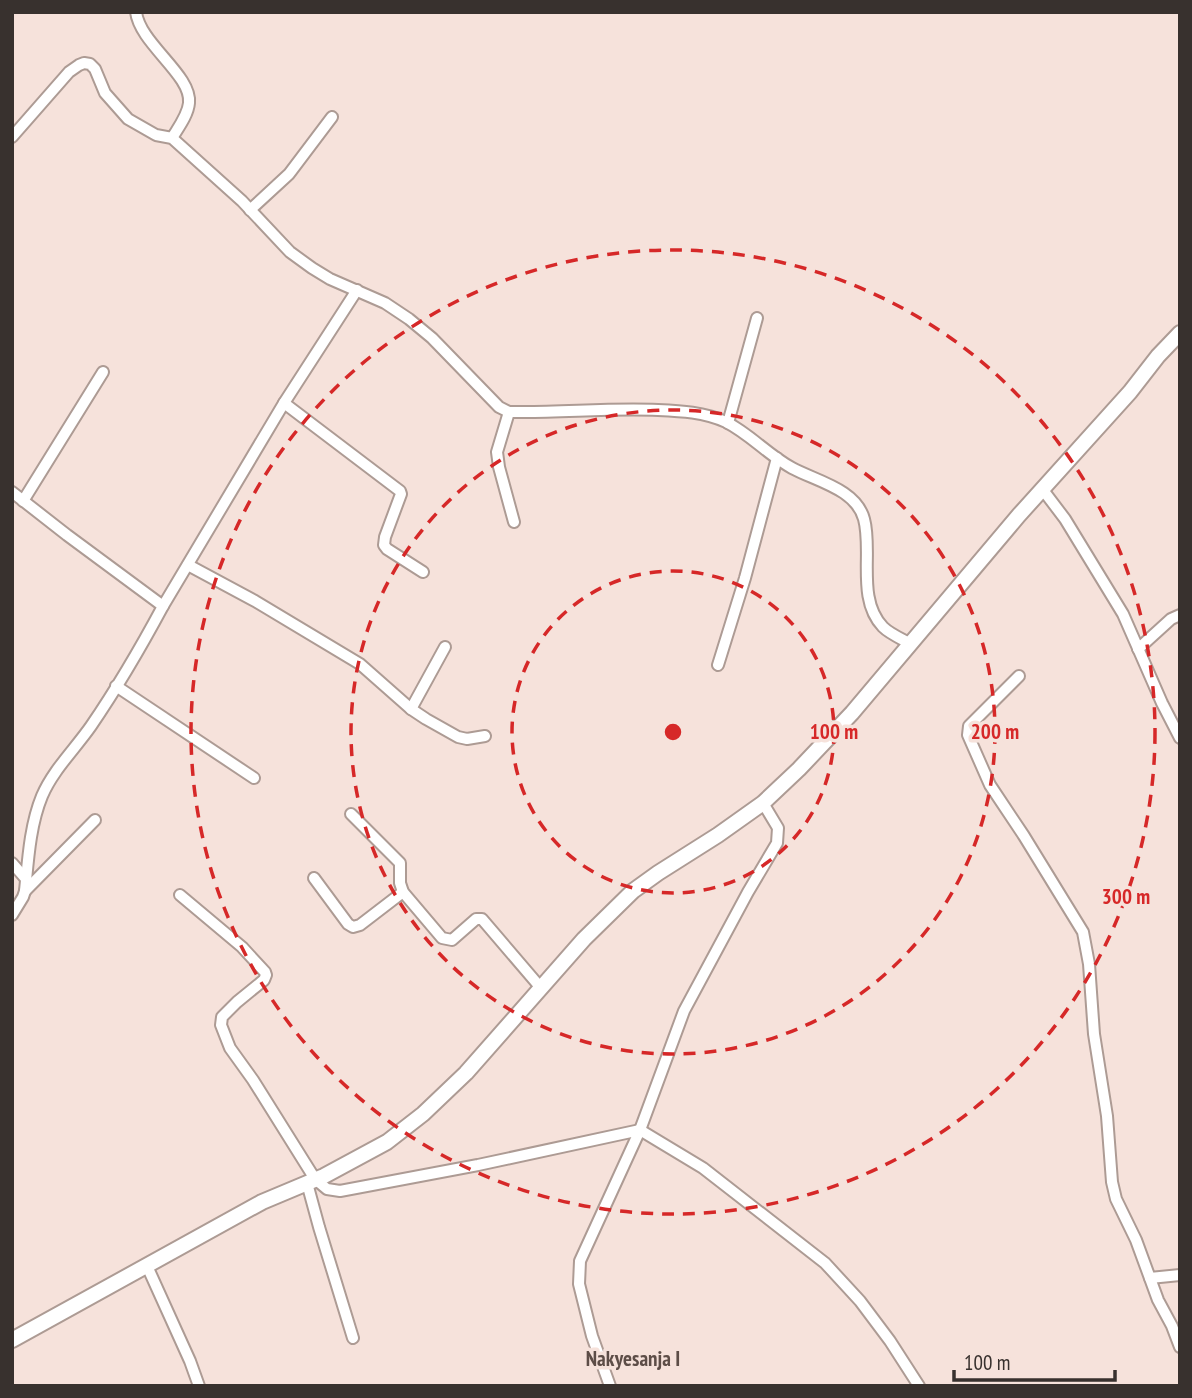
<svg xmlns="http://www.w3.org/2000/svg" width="1192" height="1398" viewBox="0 0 1192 1398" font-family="'PT Sans Narrow',sans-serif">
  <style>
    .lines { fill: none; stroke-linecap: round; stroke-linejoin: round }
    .minor-casing { stroke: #ad9b94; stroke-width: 14 }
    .tertiary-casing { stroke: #ad9b94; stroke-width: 18 }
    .minor { stroke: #fff; stroke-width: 10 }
    .tertiary { stroke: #fff; stroke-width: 14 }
    .ring { fill: none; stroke: #d62828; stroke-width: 3.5; stroke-dasharray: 12 9 }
    .labels { text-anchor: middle; stroke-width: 7; stroke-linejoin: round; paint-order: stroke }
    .quarter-label { font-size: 21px; font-weight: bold; fill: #5d4d47; stroke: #f6e2db }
    .centre { fill: #d62828; stroke: #f6e2db; stroke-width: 3.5 }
    .ring-label { font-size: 21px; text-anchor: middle; font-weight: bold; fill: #d62828; stroke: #f6e2db; stroke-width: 7; stroke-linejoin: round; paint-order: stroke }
  </style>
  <rect width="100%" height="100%" fill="#f6e2db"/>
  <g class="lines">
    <defs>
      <g id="minor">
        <path d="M 136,12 C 140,44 192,75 189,103 C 188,115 178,128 172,138"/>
        <path d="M 12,137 L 69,72 L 79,65 L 84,63 L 90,64 L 95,69 L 105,93 L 128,119 L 156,135 L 172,138 L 242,201 L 290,252 L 312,268 L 330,279 L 385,303 L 409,319 L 432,338 L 499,407 L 509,412 L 524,412 C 569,412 613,408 658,410 C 681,411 704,412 726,422 C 750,434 768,455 792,468 C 816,481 856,489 864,519 C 873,551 856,599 883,627 C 890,634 902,639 911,644"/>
        <path d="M 250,210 L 289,174 L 332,117"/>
        <path d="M 284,403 L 400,491 L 401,494 L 385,537 L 384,545 L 387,549 L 423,572"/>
        <path d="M 509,412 L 497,452 L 499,467 L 514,522"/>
        <path d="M 728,423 L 757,318"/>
        <path d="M 1043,490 L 1065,519 L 1123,614 L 1162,703 L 1180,738"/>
        <path d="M 12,492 L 67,535 L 163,606 C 141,647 117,688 91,726 C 75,749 53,770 42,796 C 30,825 28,860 25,891 L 23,897 L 12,915"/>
        <path d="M 23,501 L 103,372"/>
        <path d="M 188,565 L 255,601 L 360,664 L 411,709 L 426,719 L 458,737 L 467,739 L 485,736"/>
        <path d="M 163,606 L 284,403 L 357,290"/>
        <path d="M 1138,649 L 1171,619 L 1180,615"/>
        <path d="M 718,665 L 745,578 L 777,458"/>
        <path d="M 1019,676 L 969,726 L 968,735 L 990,785 L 1024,836 L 1083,932 L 1089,964 L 1094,1034 L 1107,1116 L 1112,1182 L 1116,1199 L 1136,1240 L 1158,1300 L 1172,1326 L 1180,1347"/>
        <path d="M 116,686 L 254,778"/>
        <path d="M 411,709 L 445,647"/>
        <path d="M 351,814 L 400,863 L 400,883 L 403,892 L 442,938 L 452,940 L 476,919 L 482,919 L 541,988"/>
        <path d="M 12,863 L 26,879"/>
        <path d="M 314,878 L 348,924 L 353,927 L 360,925 L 403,892"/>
        <path d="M 25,891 L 95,820"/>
        <path d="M 180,895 L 242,947 L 265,972 L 266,975 L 264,980 L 237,1002 L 222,1017 L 221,1025 L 230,1048 L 253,1080 L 315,1179 L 327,1189 L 340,1191 L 478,1165 L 640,1130 L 703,1168 L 825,1263 L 860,1301 L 890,1341 L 919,1386"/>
        <path d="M 307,1183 L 319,1227 L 353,1338"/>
        <path d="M 147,1266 L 190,1361 L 199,1386"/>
        <path d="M 1150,1278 L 1180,1275"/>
        <path d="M 610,1386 L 592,1336 L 579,1284 L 580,1261 L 640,1130 L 684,1011 L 748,892 L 777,843 L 778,828 L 763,803"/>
      </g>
      <path id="tertiary" d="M 12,1340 L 262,1202 L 324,1176 L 387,1142 L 423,1114 L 466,1073 L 584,939 L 633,891 L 658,873 L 718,835 L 763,803 L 799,769 L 852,713 L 1019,515 L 1130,392 L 1158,356 L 1180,333"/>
    </defs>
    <use href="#minor" class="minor-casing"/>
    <use href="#tertiary" class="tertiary-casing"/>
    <use href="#minor" class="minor"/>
    <use href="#tertiary" class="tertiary"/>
  </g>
  <g class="ring">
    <circle cx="673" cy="732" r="161"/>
    <circle cx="673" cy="732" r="322"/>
    <circle cx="673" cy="732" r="482"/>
  </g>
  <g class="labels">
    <g class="quarter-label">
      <text x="633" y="1366">Nakyesanja I</text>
    </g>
  </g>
  <circle cx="673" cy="732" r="10" class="centre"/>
  <g class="ring-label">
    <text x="834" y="739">100 m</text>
    <text x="995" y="739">200 m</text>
    <text x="1126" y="904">300 m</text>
  </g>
  <rect width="1192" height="1398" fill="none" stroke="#38312e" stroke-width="28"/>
  <path d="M954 1370v10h161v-10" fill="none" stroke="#38312e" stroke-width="3.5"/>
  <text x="964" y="1370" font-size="21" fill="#38312e" stroke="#f6e2db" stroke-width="5" paint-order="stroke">100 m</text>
</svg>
